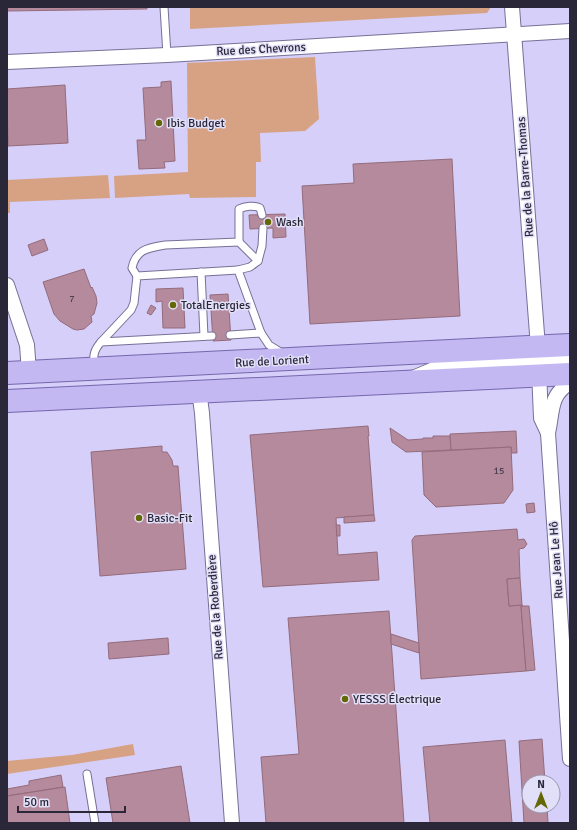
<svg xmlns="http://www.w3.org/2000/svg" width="577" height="830" viewBox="0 0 577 830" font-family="Signika,sans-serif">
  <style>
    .green { fill: #d6a283 }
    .building { fill: #b58a9c; stroke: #946b7c }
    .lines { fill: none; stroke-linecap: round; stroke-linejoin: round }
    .service-casing { stroke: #767096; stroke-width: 9 }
    .minor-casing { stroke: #767096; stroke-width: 16 }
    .primary-casing { stroke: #7567ac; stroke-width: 24 }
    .service { stroke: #fff; stroke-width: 7 }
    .minor { stroke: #fff; stroke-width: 14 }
    .primary { stroke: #c4b8f2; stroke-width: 22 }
    .poi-dot { fill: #646704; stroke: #e2dff8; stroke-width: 1.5 }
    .labels { text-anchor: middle; stroke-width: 3; stroke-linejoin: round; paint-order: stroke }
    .number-label { font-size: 10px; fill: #4d4051 }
    .street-label { font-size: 12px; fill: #2a2838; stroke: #e2dff8 }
    .poi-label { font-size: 12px; fill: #2a2838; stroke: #e2dff8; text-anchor: start }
  </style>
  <rect width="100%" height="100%" fill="#d5cff9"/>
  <g class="green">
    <path d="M 190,7 L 491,7 L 487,13 L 190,29 Z"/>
    <path d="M 315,57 L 319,119 L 305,131 L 260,133 L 261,162 L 256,162 L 256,197 L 190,198 L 189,194 L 115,198 L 114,176 L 188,172 L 187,63 Z"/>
    <path d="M 108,175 L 110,198 L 10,202 L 10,213 L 7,213 L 7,180 Z"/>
    <path d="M 133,744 L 135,755 L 7,774 L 7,761 L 72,755 Z"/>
  </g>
  <g class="building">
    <path d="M 7,7 L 147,7 L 147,9 L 7,11 Z"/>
    <path d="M 171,81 L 175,161 L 164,162 L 165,168 L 139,169 L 137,140 L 146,140 L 143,88 L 161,87 L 161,82 Z"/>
    <path d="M 65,85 L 68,143 L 8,146 L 7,89 Z"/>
    <path d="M 452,159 L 460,316 L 310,324 L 302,186 L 354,183 L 353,164 Z"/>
    <path d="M 285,214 L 286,237 L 273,238 L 273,228 L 250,229 L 249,215 Z"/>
    <path d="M 44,239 L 48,250 L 32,256 L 28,245 Z"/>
    <path d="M 84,269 L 91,288 L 92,287 L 96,296 L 97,303 L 94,314 L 91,316 L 92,322 L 84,329 L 77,330 L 73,329 L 60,321 L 54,314 L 43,282 Z"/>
    <path d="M 183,288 L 185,328 L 163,328 L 162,301 L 156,302 L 156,289 Z"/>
    <path d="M 228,294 L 231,340 L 213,341 L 210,295 Z"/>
    <path d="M 151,305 L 156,308 L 151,315 L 147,313 Z"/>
    <path d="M 368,426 L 369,436 L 368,436 L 374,515 L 336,518 L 338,555 L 377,552 L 379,580 L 263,587 L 250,435 Z"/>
    <path d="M 390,428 L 408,440 L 423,439 L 423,438 L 433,438 L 433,436 L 450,436 L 451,450 L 406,452 L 392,442 Z"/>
    <path d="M 516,431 L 517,453 L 512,453 L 511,447 L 451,450 L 450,434 Z"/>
    <path d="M 162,446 L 162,452 L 167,452 L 172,460 L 173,466 L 178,466 L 186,569 L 100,576 L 91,452 Z"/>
    <path d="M 511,447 L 513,490 L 504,503 L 436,507 L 424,495 L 422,452 Z"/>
    <path d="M 534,503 L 535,512 L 527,513 L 526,504 Z"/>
    <path d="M 374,515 L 375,521 L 344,523 L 344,517 Z"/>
    <path d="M 336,525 L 340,525 L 340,536 L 337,536 Z"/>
    <path d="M 517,529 L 518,540 L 524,539 L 527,544 L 524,548 L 519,549 L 520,578 L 507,579 L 509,606 L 522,605 L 523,606 L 521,606 L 526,671 L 421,679 L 412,540 L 415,536 Z"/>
    <path d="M 520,578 L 522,605 L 509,606 L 507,579 Z"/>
    <path d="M 521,606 L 529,606 L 535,670 L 526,671 Z"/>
    <path d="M 389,611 L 404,823 L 266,823 L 261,757 L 299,754 L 288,618 Z"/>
    <path d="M 391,634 L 419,643 L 419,653 L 391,644 Z"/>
    <path d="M 168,638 L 169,654 L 109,659 L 108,643 Z"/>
    <path d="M 542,739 L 545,782 L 529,782 L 529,806 L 547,806 L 548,823 L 524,823 L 519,741 Z"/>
    <path d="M 505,740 L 512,823 L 430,823 L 423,747 Z"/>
    <path d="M 181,766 L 190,823 L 113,823 L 106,778 Z"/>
    <path d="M 61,775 L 63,787 L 7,796 L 7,789 L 29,785 L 29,781 Z"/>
    <path d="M 65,787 L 70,823 L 7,823 L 7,796 Z"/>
  </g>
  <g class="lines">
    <defs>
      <g id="service">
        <path d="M 164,7 L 167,55"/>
        <path d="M 239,242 L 258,261"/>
        <path d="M 238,270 L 250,267 L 258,261 L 262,246 L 263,228"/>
        <path d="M 201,272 L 204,336"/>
        <path d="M 137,276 L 132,268 C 136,249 148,248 165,245 L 239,242 L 239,209 C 245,206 254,205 260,208 L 262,215"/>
        <path d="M 230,335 L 261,333"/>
        <path d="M 101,342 L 131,310 L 134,303 L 137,276 L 238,270 L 261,333 L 269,345 L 282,353"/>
        <path d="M 94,366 C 93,355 94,350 101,342 L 212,336"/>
        <path d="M 87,774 L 95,823"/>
      </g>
      <g id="minor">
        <path d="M 512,7 L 538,347 L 541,418 L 548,433"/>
        <path d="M 7,62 L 167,55 L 570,31"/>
        <path d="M 7,285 L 27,345 L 29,372"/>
        <path d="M 539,376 C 546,360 554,360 570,359"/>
        <path d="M 415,377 L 441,366 L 524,363 C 533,360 535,356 538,347"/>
        <path d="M 570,383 C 549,395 553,412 548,433 L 570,759"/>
        <path d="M 199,391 L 202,413 L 232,823"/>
      </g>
      <g id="primary">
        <path d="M 7,373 L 570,345"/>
        <path d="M 7,401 L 570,374"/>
      </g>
    </defs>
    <use href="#service" class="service-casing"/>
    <use href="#minor" class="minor-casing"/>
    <use href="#primary" class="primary-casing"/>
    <use href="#service" class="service"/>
    <use href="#minor" class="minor"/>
    <use href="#primary" class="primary"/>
  </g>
  <g class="poi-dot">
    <circle cx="159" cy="123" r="4"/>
    <circle cx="268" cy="222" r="4"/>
    <circle cx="173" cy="305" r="4"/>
    <circle cx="139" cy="518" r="4"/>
    <circle cx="345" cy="699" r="4"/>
  </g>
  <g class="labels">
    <g class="number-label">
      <text x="72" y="302">7</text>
      <text x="499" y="474">15</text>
    </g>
    <g class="street-label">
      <text transform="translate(261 49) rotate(-3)" y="4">Rue des Chevrons</text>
      <text transform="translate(525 177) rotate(-94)" y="4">Rue de la Barre-Thomas</text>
      <text transform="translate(272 361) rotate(-3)" y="4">Rue de Lorient</text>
      <text transform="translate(556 560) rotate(-94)" y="4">Rue Jean Le Hô</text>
      <text transform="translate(215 607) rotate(-94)" y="4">Rue de la Roberdière</text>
    </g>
    <g class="poi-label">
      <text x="167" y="127">Ibis Budget</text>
      <text x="276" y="226">Wash</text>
      <text x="181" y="309">TotalEnergies</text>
      <text x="147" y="522">Basic-Fit</text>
      <text x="353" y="703">YESSS Électrique</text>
    </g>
  </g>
  <rect width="577" height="830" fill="none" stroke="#2a2838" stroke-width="16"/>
  <g transform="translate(541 794)"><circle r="19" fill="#e2dff8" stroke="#9896ab"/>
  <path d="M0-3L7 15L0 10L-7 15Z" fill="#646704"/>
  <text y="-6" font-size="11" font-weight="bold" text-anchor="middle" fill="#2a2838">N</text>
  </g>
  <path d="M18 806v6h107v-6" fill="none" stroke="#2a2838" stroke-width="2"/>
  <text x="24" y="806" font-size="12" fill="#2a2838" stroke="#e2dff8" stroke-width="3" paint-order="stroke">50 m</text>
</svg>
